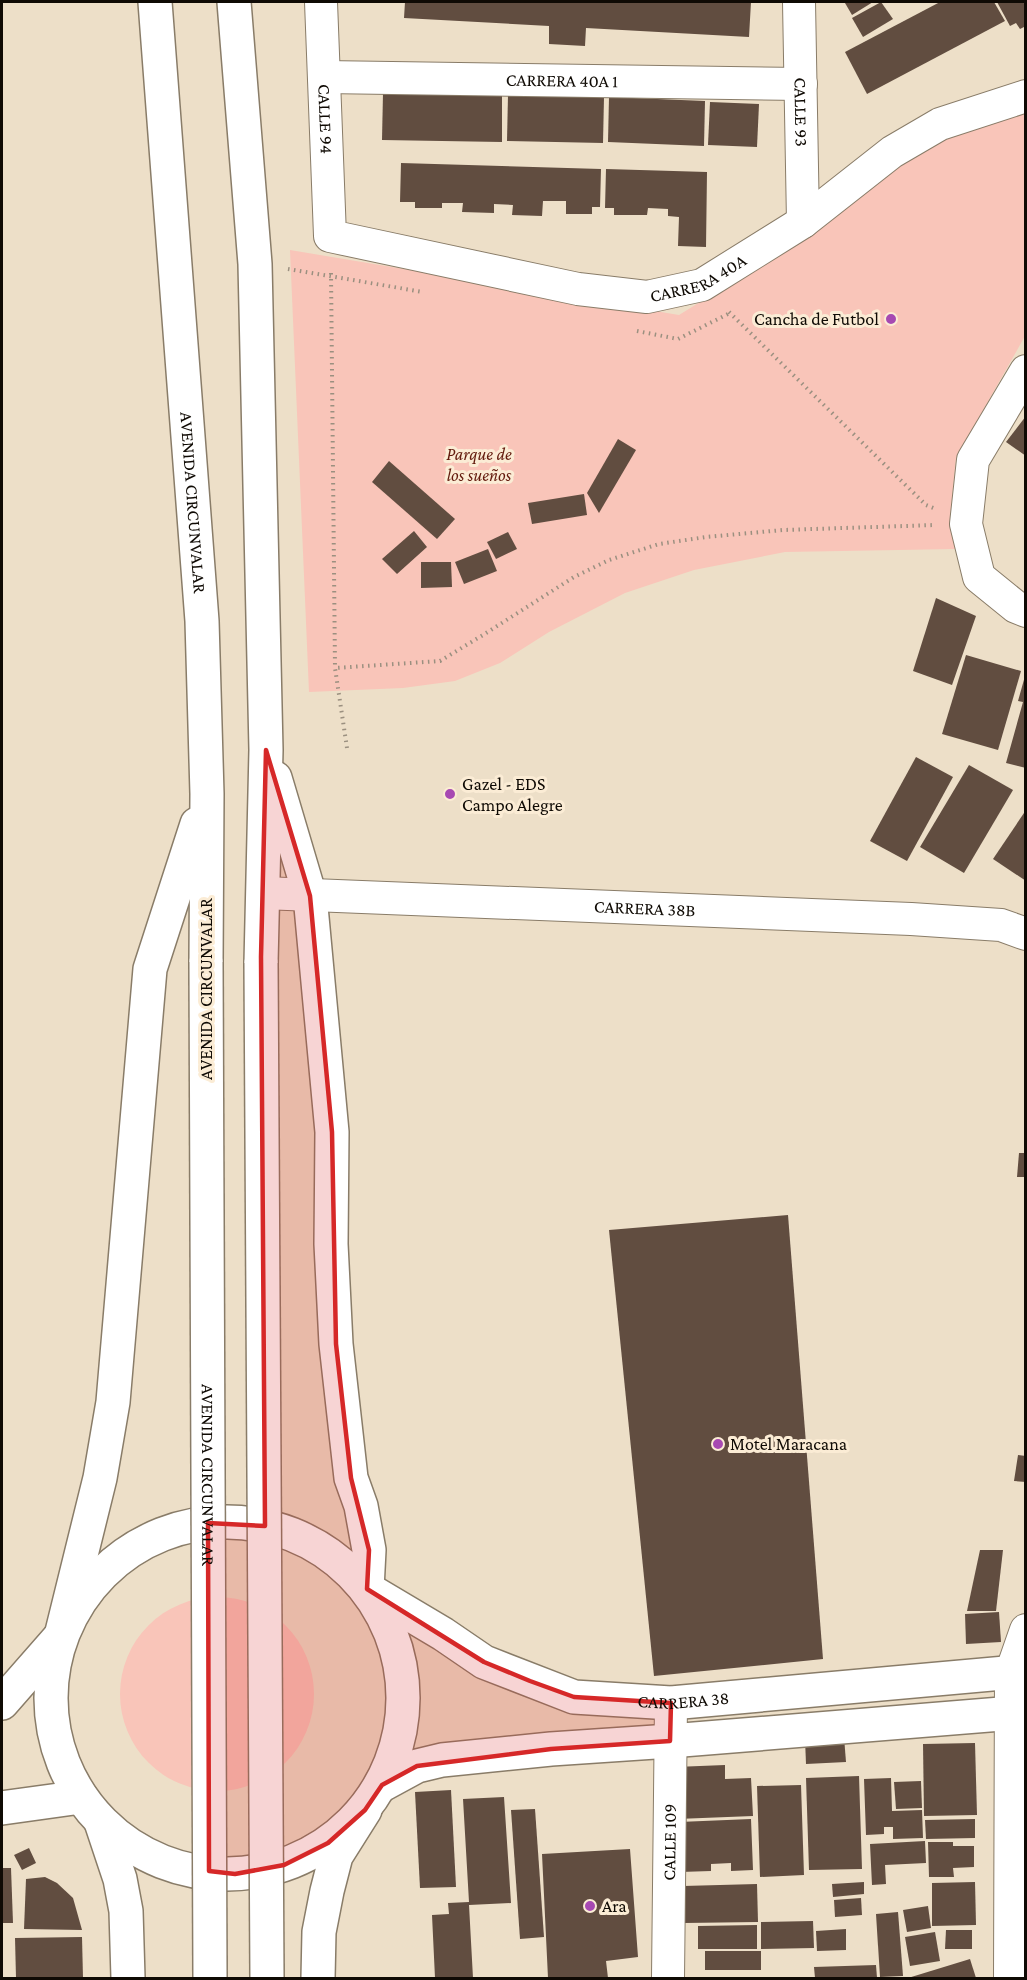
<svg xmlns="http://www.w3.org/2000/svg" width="1027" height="1980" viewBox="0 0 1027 1980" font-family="'Crimson Pro',serif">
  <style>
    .green { fill: #f9c5b9 }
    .building { fill: #614d40 }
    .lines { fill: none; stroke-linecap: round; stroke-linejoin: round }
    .minor-casing { stroke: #897c68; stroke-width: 34 }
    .secondary-casing { stroke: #897c68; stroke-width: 36 }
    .trunk-casing { stroke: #897c68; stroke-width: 36 }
    .path { stroke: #9b9080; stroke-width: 4; stroke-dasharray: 1.5 4.5; stroke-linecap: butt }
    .minor { stroke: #fff; stroke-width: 32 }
    .secondary { stroke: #fff; stroke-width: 33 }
    .trunk { stroke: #fff; stroke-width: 33 }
    .trunk-bridge-casing { stroke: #897c68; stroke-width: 36; stroke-linecap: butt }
    .trunk-bridge { stroke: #fff; stroke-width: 33 }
    .marked { fill: #d62828; fill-opacity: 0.2; stroke: #d62828; stroke-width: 4.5; stroke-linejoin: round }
    .poi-dot { fill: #a749b2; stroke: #fbecd5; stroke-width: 2 }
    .labels { text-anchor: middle; stroke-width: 6; stroke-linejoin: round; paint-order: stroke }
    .street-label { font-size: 18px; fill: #0f0a04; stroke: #fbecd5 }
    .poi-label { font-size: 18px; fill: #0f0a04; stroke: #fbecd5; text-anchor: start }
    .park-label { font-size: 18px; font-style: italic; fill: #631a0d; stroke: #fbecd5 }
  </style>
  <rect width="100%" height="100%" fill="#eddfc8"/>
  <g class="green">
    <path d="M 1025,111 L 1025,336 L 956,458 L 950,518 L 955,549 L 785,552 L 694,570 L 625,593 L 549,632 L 500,663 L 455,681 L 403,688 L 309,692 L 290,250 L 679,315 L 807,236 L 902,162 L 948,135 Z"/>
    <circle cx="217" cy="1694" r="97"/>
  </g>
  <g class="building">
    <path d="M 405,2 L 751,2 L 749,37 L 586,28 L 585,46 L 549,44 L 549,26 L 404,18 Z"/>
    <path d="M 847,2 L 873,2 L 852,15 L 845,3 Z"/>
    <path d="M 881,2 L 893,19 L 863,37 L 852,18 Z"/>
    <path d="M 940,2 L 994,2 L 1005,21 L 867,94 L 845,52 Z"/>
    <path d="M 997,2 L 1023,2 L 1026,6 L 1026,26 L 1020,29 L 1016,23 L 1010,26 Z"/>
    <path d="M 383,93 L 502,94 L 502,142 L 382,140 Z"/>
    <path d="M 508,95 L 604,97 L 603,143 L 507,141 Z"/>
    <path d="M 609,97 L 705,101 L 704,146 L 608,142 Z"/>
    <path d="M 710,102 L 759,104 L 757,147 L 708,145 Z"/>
    <path d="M 401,163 L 601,169 L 600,207 L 592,207 L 592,214 L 566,214 L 566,201 L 543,201 L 542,216 L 512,215 L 513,205 L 494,204 L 494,213 L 462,212 L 463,203 L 442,203 L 442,208 L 415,208 L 415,202 L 400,202 Z"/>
    <path d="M 606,169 L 707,172 L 706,247 L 678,246 L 679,217 L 668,216 L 668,209 L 648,208 L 647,215 L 614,215 L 614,208 L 605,208 Z"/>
    <path d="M 1026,416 L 1026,456 L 1006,442 Z"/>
    <path d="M 618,439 L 636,450 L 599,513 L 587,493 Z"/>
    <path d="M 389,461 L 455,519 L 437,539 L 372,482 Z"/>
    <path d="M 584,494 L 587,515 L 532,524 L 528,503 Z"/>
    <path d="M 414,531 L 427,547 L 397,574 L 382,559 Z"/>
    <path d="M 508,532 L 517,549 L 496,559 L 487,542 Z"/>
    <path d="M 488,549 L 497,571 L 464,584 L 455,562 Z"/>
    <path d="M 421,562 L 451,562 L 452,587 L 421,588 Z"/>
    <path d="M 936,598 L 976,616 L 952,685 L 913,671 Z"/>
    <path d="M 966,655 L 1021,671 L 998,750 L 942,734 Z"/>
    <path d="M 1025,676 L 1026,676 L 1026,768 L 1006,763 L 1023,702 L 1018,701 Z"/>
    <path d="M 916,757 L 953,777 L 907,861 L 870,841 Z"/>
    <path d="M 969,765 L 1013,790 L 964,873 L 920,847 Z"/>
    <path d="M 1026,810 L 1026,881 L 993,859 Z"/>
    <path d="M 1019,1153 L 1026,1153 L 1026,1177 L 1017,1177 Z"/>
    <path d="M 788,1215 L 823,1659 L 654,1676 L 609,1230 Z"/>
    <path d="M 1018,1455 L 1026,1456 L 1026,1482 L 1014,1481 Z"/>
    <path d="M 980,1550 L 1003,1550 L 996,1611 L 967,1611 Z"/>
    <path d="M 999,1612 L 1001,1642 L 966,1644 L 965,1614 Z"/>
    <path d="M 844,1737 L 846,1762 L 806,1764 L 805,1739 Z"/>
    <path d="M 975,1743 L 977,1815 L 924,1816 L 923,1744 Z"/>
    <path d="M 725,1765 L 725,1779 L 751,1778 L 753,1816 L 677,1819 L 675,1767 Z"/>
    <path d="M 859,1776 L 862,1869 L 809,1870 L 806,1778 Z"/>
    <path d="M 891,1778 L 892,1811 L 922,1810 L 923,1838 L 893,1839 L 893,1827 L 884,1827 L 884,1834 L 866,1835 L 864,1779 Z"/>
    <path d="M 921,1781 L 922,1808 L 896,1809 L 894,1782 Z"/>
    <path d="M 801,1785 L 804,1875 L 760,1877 L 757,1786 Z"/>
    <path d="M 451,1790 L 456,1887 L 420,1888 L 415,1792 Z"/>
    <path d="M 504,1797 L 511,1903 L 469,1905 L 473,1978 L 435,1978 L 432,1915 L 449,1914 L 448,1903 L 469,1902 L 463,1799 Z"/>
    <path d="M 535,1809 L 544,1937 L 520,1939 L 511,1810 Z"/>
    <path d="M 751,1819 L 753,1870 L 731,1871 L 731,1863 L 711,1864 L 711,1871 L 680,1872 L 679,1822 Z"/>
    <path d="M 975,1819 L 975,1838 L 926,1839 L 925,1820 Z"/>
    <path d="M 925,1841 L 926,1863 L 885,1865 L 886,1884 L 872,1885 L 870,1844 Z"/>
    <path d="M 928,1842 L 953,1842 L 953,1846 L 974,1846 L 974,1867 L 953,1868 L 954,1877 L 929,1877 Z"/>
    <path d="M 29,1848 L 36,1863 L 22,1870 L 14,1855 Z"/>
    <path d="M 630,1849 L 638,1957 L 606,1961 L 608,1978 L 548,1978 L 542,1854 Z"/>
    <path d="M 2,1868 L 11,1868 L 13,1923 L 2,1923 Z"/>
    <path d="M 45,1877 L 57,1883 L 73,1898 L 82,1930 L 24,1929 L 26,1879 Z"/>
    <path d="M 864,1882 L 864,1894 L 833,1897 L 832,1884 Z"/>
    <path d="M 975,1882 L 976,1925 L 932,1926 L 932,1883 Z"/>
    <path d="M 757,1884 L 758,1922 L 684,1923 L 683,1886 Z"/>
    <path d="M 861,1898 L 862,1915 L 835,1917 L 834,1900 Z"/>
    <path d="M 928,1906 L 931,1928 L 907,1932 L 903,1910 Z"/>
    <path d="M 898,1912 L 903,1976 L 880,1977 L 876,1914 Z"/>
    <path d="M 813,1921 L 814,1948 L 761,1949 L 761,1922 Z"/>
    <path d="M 757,1925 L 757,1949 L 698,1949 L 698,1926 Z"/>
    <path d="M 846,1929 L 846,1950 L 817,1951 L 816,1931 Z"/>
    <path d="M 946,1930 L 972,1930 L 972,1949 L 945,1949 Z"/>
    <path d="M 935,1932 L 940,1961 L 910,1966 L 905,1937 Z"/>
    <path d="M 82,1937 L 83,1978 L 16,1978 L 15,1938 Z"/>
    <rect x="705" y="1951" width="56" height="19"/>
    <path d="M 970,1959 L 976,1978 L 908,1978 Z"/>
    <path d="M 876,1965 L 877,1978 L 815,1978 L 814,1967 Z"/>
  </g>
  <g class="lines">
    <defs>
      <g id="minor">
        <path id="s1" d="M 321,2 L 330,236 L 578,289 L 647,297 L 702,285 L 803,222 L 892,152 L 940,124 L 1026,96"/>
        <path id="s2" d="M 799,2 L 803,222"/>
        <path id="s3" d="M 324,77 L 801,84"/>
        <path d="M 1026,371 L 973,460 L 966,524 L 979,577 L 1016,607 L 1026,611"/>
        <path id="s4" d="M 263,893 L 911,919 L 1001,925 L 1026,934"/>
        <path id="s5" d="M 668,1978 L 671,1703"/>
        <path d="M 1010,1978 L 1011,1673 L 1026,1630"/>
      </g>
      <g id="secondary">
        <circle cx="227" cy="1698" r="176"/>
        <path id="s6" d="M 369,1590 L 443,1634 L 484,1662 L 574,1697 L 671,1703 L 1026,1671"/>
        <path d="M 2,1703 L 58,1639"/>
        <path d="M 382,1785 L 417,1766 L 442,1760 L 551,1749 L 670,1741 L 1026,1712"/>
        <path d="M 2,1808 L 81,1797"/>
      </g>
      <g id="trunk">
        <path id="s7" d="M 155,2 L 202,621 L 207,794 L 206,962"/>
        <path d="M 234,2 L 255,264 L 266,750 L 261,963"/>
        <path d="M 275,778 L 310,896 L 332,1132 L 331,1244 L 336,1344 L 351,1478 L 361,1506 L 369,1550 L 367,1589"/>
        <path d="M 61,1636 L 100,1478 L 113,1402 L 150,969 L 197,824"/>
        <path d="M 101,1822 L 120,1879 L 126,1911 L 128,1978"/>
        <path d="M 318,1978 L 319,1932 L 327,1891 L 336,1856 L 365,1810"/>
      </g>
    </defs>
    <use href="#minor" class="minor-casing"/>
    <use href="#secondary" class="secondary-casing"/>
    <use href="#trunk" class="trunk-casing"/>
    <g class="path">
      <path d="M 288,269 L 423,292"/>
      <path d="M 331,273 L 335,668"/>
      <path d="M 729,312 L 926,505 L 936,509"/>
      <path d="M 637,331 L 678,339 L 730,313"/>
      <path d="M 347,748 L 335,668 L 440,661 L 483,635 L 574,577 L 609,560 L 659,544 L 706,537 L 783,530 L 935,525"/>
    </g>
    <use href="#minor" class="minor"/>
    <use href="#secondary" class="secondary"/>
    <use href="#trunk" class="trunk"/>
    <defs>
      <g id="trunk-bridge">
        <path id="s8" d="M 206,962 L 210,1978"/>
        <path d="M 261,963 L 267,1978"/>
      </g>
    </defs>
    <use href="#trunk-bridge" class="trunk-bridge-casing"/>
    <use href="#trunk-bridge" class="trunk-bridge"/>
  </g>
  <path class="marked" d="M 266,750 L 310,896 L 332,1132 L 336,1344 L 351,1478 L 369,1550 L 367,1589 L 484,1662 L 530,1681 L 574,1697 L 671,1703 L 670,1741 L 551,1749 L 417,1766 L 382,1785 L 365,1810 L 328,1843 L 284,1865 L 235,1874 L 209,1871 L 208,1523 L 265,1526 L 261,957 Z"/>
  <g class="poi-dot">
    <circle cx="891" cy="319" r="6"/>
    <circle cx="450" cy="794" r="6"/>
    <circle cx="718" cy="1444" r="6"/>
    <circle cx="590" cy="1906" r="6"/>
  </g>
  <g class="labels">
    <g class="street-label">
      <text dy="6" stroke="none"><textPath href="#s3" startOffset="238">CARRERA 40A 1</textPath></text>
      <text dy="6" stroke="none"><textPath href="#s2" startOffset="110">CALLE 93</textPath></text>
      <text dy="6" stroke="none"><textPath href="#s1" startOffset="117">CALLE 94</textPath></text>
      <text dy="6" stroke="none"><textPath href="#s1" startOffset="612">CARRERA 40A</textPath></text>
      <text dy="6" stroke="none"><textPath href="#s7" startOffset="502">AVENIDA CIRCUNVALAR</textPath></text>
      <text dy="6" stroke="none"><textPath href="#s4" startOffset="382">CARRERA 38B</textPath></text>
      <text transform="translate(206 989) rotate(-90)" y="6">AVENIDA CIRCUNVALAR</text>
      <text dy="6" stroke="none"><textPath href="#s8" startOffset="513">AVENIDA CIRCUNVALAR</textPath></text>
      <text dy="6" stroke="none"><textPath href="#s6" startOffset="342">CARRERA 38</textPath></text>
      <text dy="6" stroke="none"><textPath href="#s5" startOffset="136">CALLE 109</textPath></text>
    </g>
    <g class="poi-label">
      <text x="879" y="325" text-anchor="end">Cancha de Futbol</text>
      <text x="462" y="790">Gazel - EDS<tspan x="462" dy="21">Campo Alegre</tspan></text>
      <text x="730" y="1450">Motel Maracana</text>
      <text x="602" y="1912">Ara</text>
    </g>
    <g class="park-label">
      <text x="479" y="460">Parque de<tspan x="479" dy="21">los sueños</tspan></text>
    </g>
  </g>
  <rect width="1027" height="1980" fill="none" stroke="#0f0a04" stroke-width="6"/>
</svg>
